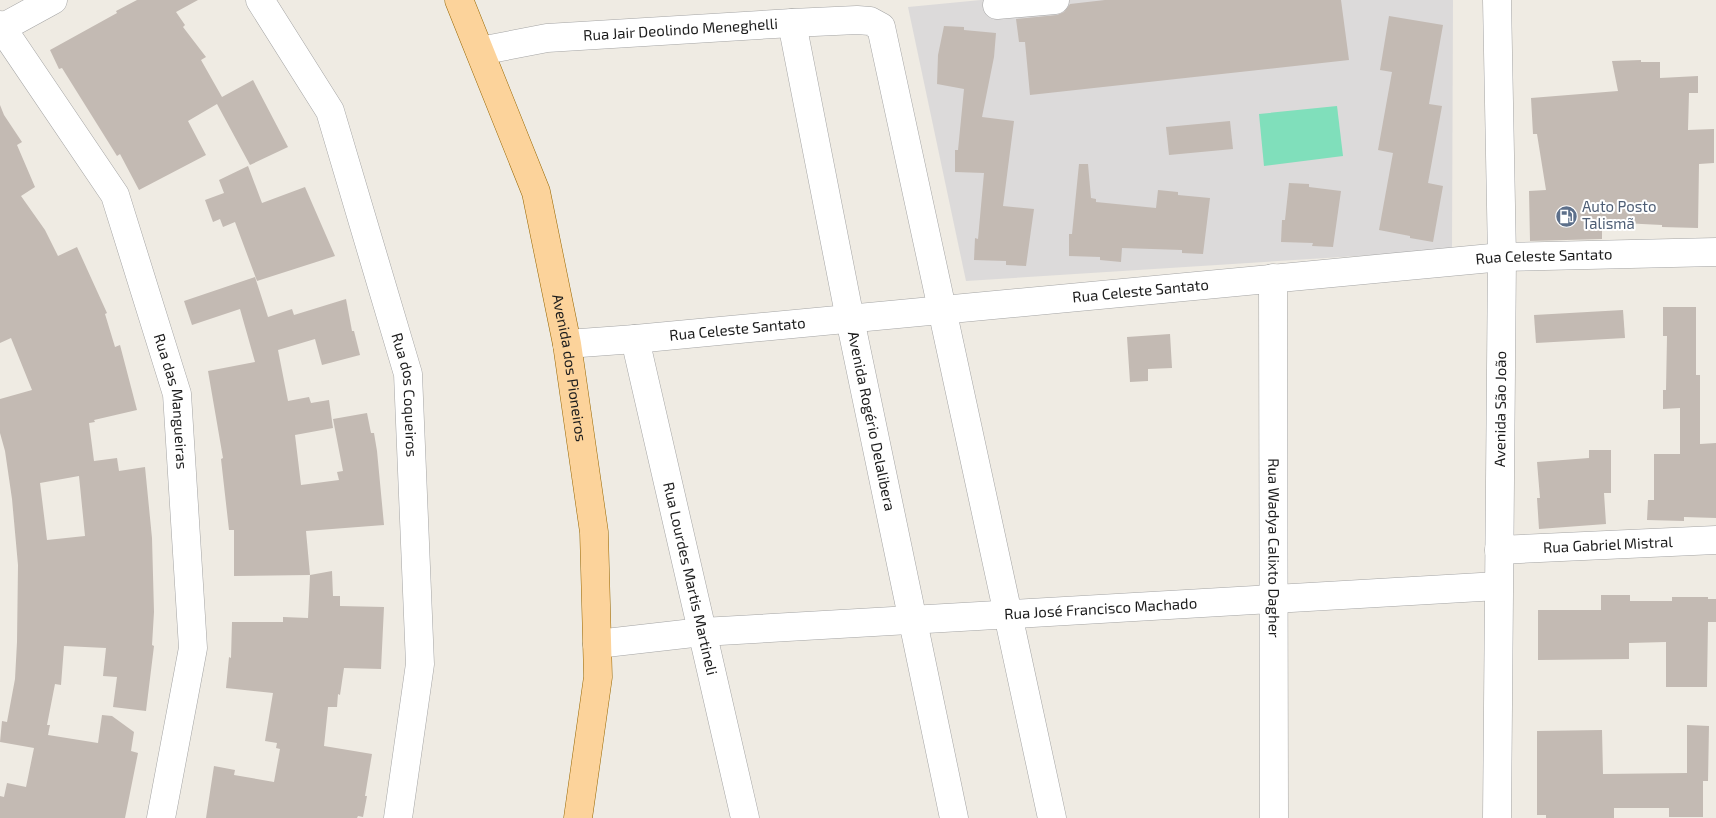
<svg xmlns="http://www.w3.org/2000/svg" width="1716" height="818" viewBox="0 0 1716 818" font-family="'Exo 2',sans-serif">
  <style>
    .residential { fill: #dcdada }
    .pitch { fill: #80dfbb }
    .building { fill: #c3bab3; fill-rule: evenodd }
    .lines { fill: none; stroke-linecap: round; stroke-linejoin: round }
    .minor-casing { stroke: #a4a4a4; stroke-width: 29 }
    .major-casing { stroke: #976600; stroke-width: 29 }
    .minor { stroke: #fff; stroke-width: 28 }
    .major { stroke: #fcd39b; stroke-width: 28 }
    .labels { text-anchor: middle; stroke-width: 4; stroke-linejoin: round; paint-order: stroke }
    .street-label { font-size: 15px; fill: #1d1d1d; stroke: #fff }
    .service-label { font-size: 15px; fill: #4e5e75; stroke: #fff; text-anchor: start }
  </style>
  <rect width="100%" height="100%" fill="#efebe3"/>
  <path class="residential" d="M 981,0 L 1453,0 L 1452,250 L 966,281 L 908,7 Z"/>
  <path class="pitch" d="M 1337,106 L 1343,156 L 1264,166 L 1259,114 Z"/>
  <g class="building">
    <path d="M 137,0 L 198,0 L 176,12 L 185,25 L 183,27 L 206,57 L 201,60 L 222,97 L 253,80 L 288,147 L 250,165 L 217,104 L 188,121 L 206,155 L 139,190 L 120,154 L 117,156 L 62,68 L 59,69 L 50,50 L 117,13 L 116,11 Z"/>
    <path d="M 1105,0 L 1341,0 L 1349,60 L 1030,95 L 1025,42 L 1019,42 L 1016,19 L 1057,15 L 1064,12 L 1070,4 Z"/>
    <path d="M 1389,16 L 1443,25 L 1429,104 L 1442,106 L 1428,183 L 1443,186 L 1433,242 L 1410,238 L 1410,236 L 1379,230 L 1393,153 L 1378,150 L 1392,72 L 1380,70 Z"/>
    <path d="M 944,26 L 964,27 L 964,30 L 996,33 L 994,57 L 982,117 L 1014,121 L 1003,206 L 1034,209 L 1026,266 L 1006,265 L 1006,261 L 974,260 L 975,238 L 978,239 L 984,173 L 955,172 L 955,150 L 958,150 L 964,89 L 937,84 L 938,55 Z"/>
    <path d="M 1641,60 L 1641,62 L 1660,62 L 1660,78 L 1698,76 L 1698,93 L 1689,93 L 1688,130 L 1714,129 L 1714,163 L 1699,164 L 1698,228 L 1662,227 L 1662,225 L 1602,222 L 1602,239 L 1530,241 L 1529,191 L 1546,190 L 1537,134 L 1533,134 L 1531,98 L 1618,91 L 1612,61 Z"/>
    <path d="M 0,105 L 4,115 L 22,142 L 17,145 L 35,187 L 21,196 L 45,230 L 58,256 L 77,247 L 107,313 L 105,314 L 115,347 L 120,345 L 137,410 L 94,420 L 95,422 L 89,423 L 94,461 L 117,458 L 119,471 L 145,467 L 152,538 L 154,612 L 152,645 L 154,646 L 146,711 L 113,707 L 117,677 L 103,676 L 106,648 L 64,646 L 61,685 L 55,684 L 47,725 L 50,725 L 48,735 L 98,743 L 102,715 L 112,716 L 134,732 L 131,751 L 138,753 L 125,818 L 0,818 L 0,796 L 4,797 L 7,783 L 26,787 L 34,748 L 0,742 L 2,721 L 7,722 L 15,679 L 17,642 L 18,565 L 12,499 L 5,451 L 0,433 L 0,399 L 32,390 L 11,338 L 0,343 ZM 79,476 L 85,536 L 47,540 L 40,483 Z"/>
    <path d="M 1230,121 L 1233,149 L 1169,155 L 1166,127 Z"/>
    <path d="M 1079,164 L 1088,164 L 1091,198 L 1096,199 L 1096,202 L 1156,208 L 1158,190 L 1178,192 L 1178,195 L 1210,198 L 1203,254 L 1182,253 L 1182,250 L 1122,248 L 1121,262 L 1100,260 L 1100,257 L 1069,256 L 1069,234 L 1072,234 Z"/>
    <path d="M 248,166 L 262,203 L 305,187 L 335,256 L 257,281 L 235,222 L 223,227 L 220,219 L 213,222 L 205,200 L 224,193 L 219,180 Z"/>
    <path d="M 1289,183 L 1309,184 L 1309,187 L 1341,191 L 1333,247 L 1312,246 L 1313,243 L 1281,242 L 1282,220 L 1285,220 Z"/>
    <path d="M 255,277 L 268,317 L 292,309 L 294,315 L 346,299 L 352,331 L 354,331 L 360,355 L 322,365 L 315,339 L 278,350 L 288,401 L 309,397 L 311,403 L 329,400 L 333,428 L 295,435 L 301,485 L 339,480 L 337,472 L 343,471 L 333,419 L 367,413 L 371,433 L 374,433 L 377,451 L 384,525 L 306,531 L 310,575 L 332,571 L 333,596 L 340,596 L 340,606 L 384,607 L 381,669 L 344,668 L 340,695 L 338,694 L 337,707 L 328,707 L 324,746 L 372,754 L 365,796 L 367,796 L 363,817 L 358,816 L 357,818 L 206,818 L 214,766 L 235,770 L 234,775 L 274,782 L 280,749 L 276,748 L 277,743 L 265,741 L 273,693 L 226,688 L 229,657 L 231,658 L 232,622 L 283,622 L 283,617 L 308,618 L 310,575 L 234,576 L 234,530 L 229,530 L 221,459 L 223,458 L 208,371 L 255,362 L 240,309 L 192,325 L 184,301 Z"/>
    <path d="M 1663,307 L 1696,307 L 1696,375 L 1700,375 L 1700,444 L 1716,443 L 1716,518 L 1684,517 L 1684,521 L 1647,520 L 1648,500 L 1654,500 L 1654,454 L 1680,454 L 1680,408 L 1663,409 L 1663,390 L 1666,390 L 1667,336 L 1663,336 Z"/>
    <path d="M 1623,310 L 1625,338 L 1536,343 L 1534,315 Z"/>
    <path d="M 1170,334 L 1172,368 L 1148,369 L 1148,381 L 1130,382 L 1127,337 Z"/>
    <path d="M 1589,450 L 1611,450 L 1611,493 L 1604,493 L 1606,524 L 1539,529 L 1537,498 L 1540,498 L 1537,462 L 1589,458 Z"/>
    <path d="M 1601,595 L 1630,595 L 1630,601 L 1672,601 L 1672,597 L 1708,597 L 1708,599 L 1716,599 L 1716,622 L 1708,622 L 1707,687 L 1666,687 L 1666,642 L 1629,643 L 1629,659 L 1538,660 L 1538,610 L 1601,610 Z"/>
    <path d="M 1687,725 L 1709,726 L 1708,781 L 1703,781 L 1703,817 L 1669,817 L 1669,808 L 1614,808 L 1614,818 L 1546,818 L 1546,815 L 1537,815 L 1537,731 L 1602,730 L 1603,774 L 1687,773 Z"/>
  </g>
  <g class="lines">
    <defs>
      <g id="minor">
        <path id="s1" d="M 260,0 L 330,111 L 408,374 L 420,664 L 398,818"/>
        <path d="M 997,5 L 1055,0"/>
        <path id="s2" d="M 792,23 L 850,319 L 954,818"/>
        <path id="s3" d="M 0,25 L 115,195 L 177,394 L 193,648 L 161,818"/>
        <path d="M 0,29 L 53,0"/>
        <path id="s4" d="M 480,51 L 547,38 L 792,23 L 857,20 L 870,21 L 881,27 L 1052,818"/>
        <path id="s5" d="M 1273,278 L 1274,818"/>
        <path id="s6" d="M 635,339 L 745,818"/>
        <path id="s7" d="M 567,344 L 635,339 L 1502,257 L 1716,252"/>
        <path id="s8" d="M 1499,550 L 1716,540"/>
        <path id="s9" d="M 597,644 L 702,632 L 1498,586"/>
        <path id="s10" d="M 1497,818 L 1502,257 L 1497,0"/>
      </g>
      <g id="major">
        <path id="s11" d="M 459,0 L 536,192 L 567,344 L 594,532 L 598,677 L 578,818"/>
      </g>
    </defs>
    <use href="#minor" class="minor-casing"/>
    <use href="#major" class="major-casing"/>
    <use href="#minor" class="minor"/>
    <use href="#major" class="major"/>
  </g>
  <defs>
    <symbol id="fuel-disc" viewBox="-11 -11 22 22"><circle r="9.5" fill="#5c6f8a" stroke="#fff"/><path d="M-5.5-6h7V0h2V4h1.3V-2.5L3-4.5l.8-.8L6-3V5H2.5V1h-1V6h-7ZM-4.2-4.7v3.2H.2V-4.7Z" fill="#fff"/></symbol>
  </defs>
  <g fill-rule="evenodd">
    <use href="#fuel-disc" x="1554" y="204" width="25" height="25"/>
  </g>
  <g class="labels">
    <g class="street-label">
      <text dy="5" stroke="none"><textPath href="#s4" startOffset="202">Rua Jair Deolindo Meneghelli</textPath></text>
      <text dy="5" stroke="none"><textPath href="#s7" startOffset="981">Rua Celeste Santato</textPath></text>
      <text dy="5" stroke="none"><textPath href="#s7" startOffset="576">Rua Celeste Santato</textPath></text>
      <text dy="5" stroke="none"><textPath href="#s7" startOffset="171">Rua Celeste Santato</textPath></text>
      <text dy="5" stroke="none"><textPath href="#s11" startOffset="386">Avenida dos Pioneiros</textPath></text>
      <text dy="5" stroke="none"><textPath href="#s1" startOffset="426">Rua dos Coqueiros</textPath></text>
      <text dy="5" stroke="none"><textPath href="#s3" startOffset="420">Rua das Mangueiras</textPath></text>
      <text dy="5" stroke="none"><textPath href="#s10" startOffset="409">Avenida São João</textPath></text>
      <text dy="5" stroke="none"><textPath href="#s2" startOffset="406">Avenida Rogério Delalibera</textPath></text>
      <text dy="5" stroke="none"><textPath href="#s8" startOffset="109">Rua Gabriel Mistral</textPath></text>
      <text dy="5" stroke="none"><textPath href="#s5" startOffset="270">Rua Wadya Calixto Dagher</textPath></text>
      <text dy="5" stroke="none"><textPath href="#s6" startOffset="246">Rua Lourdes Martis Martineli</textPath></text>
      <text dy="5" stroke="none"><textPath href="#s9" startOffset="505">Rua José Francisco Machado</textPath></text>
    </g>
    <g class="service-label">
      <text x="1582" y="212">Auto Posto<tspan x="1582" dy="17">Talismã</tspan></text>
    </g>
  </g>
</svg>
